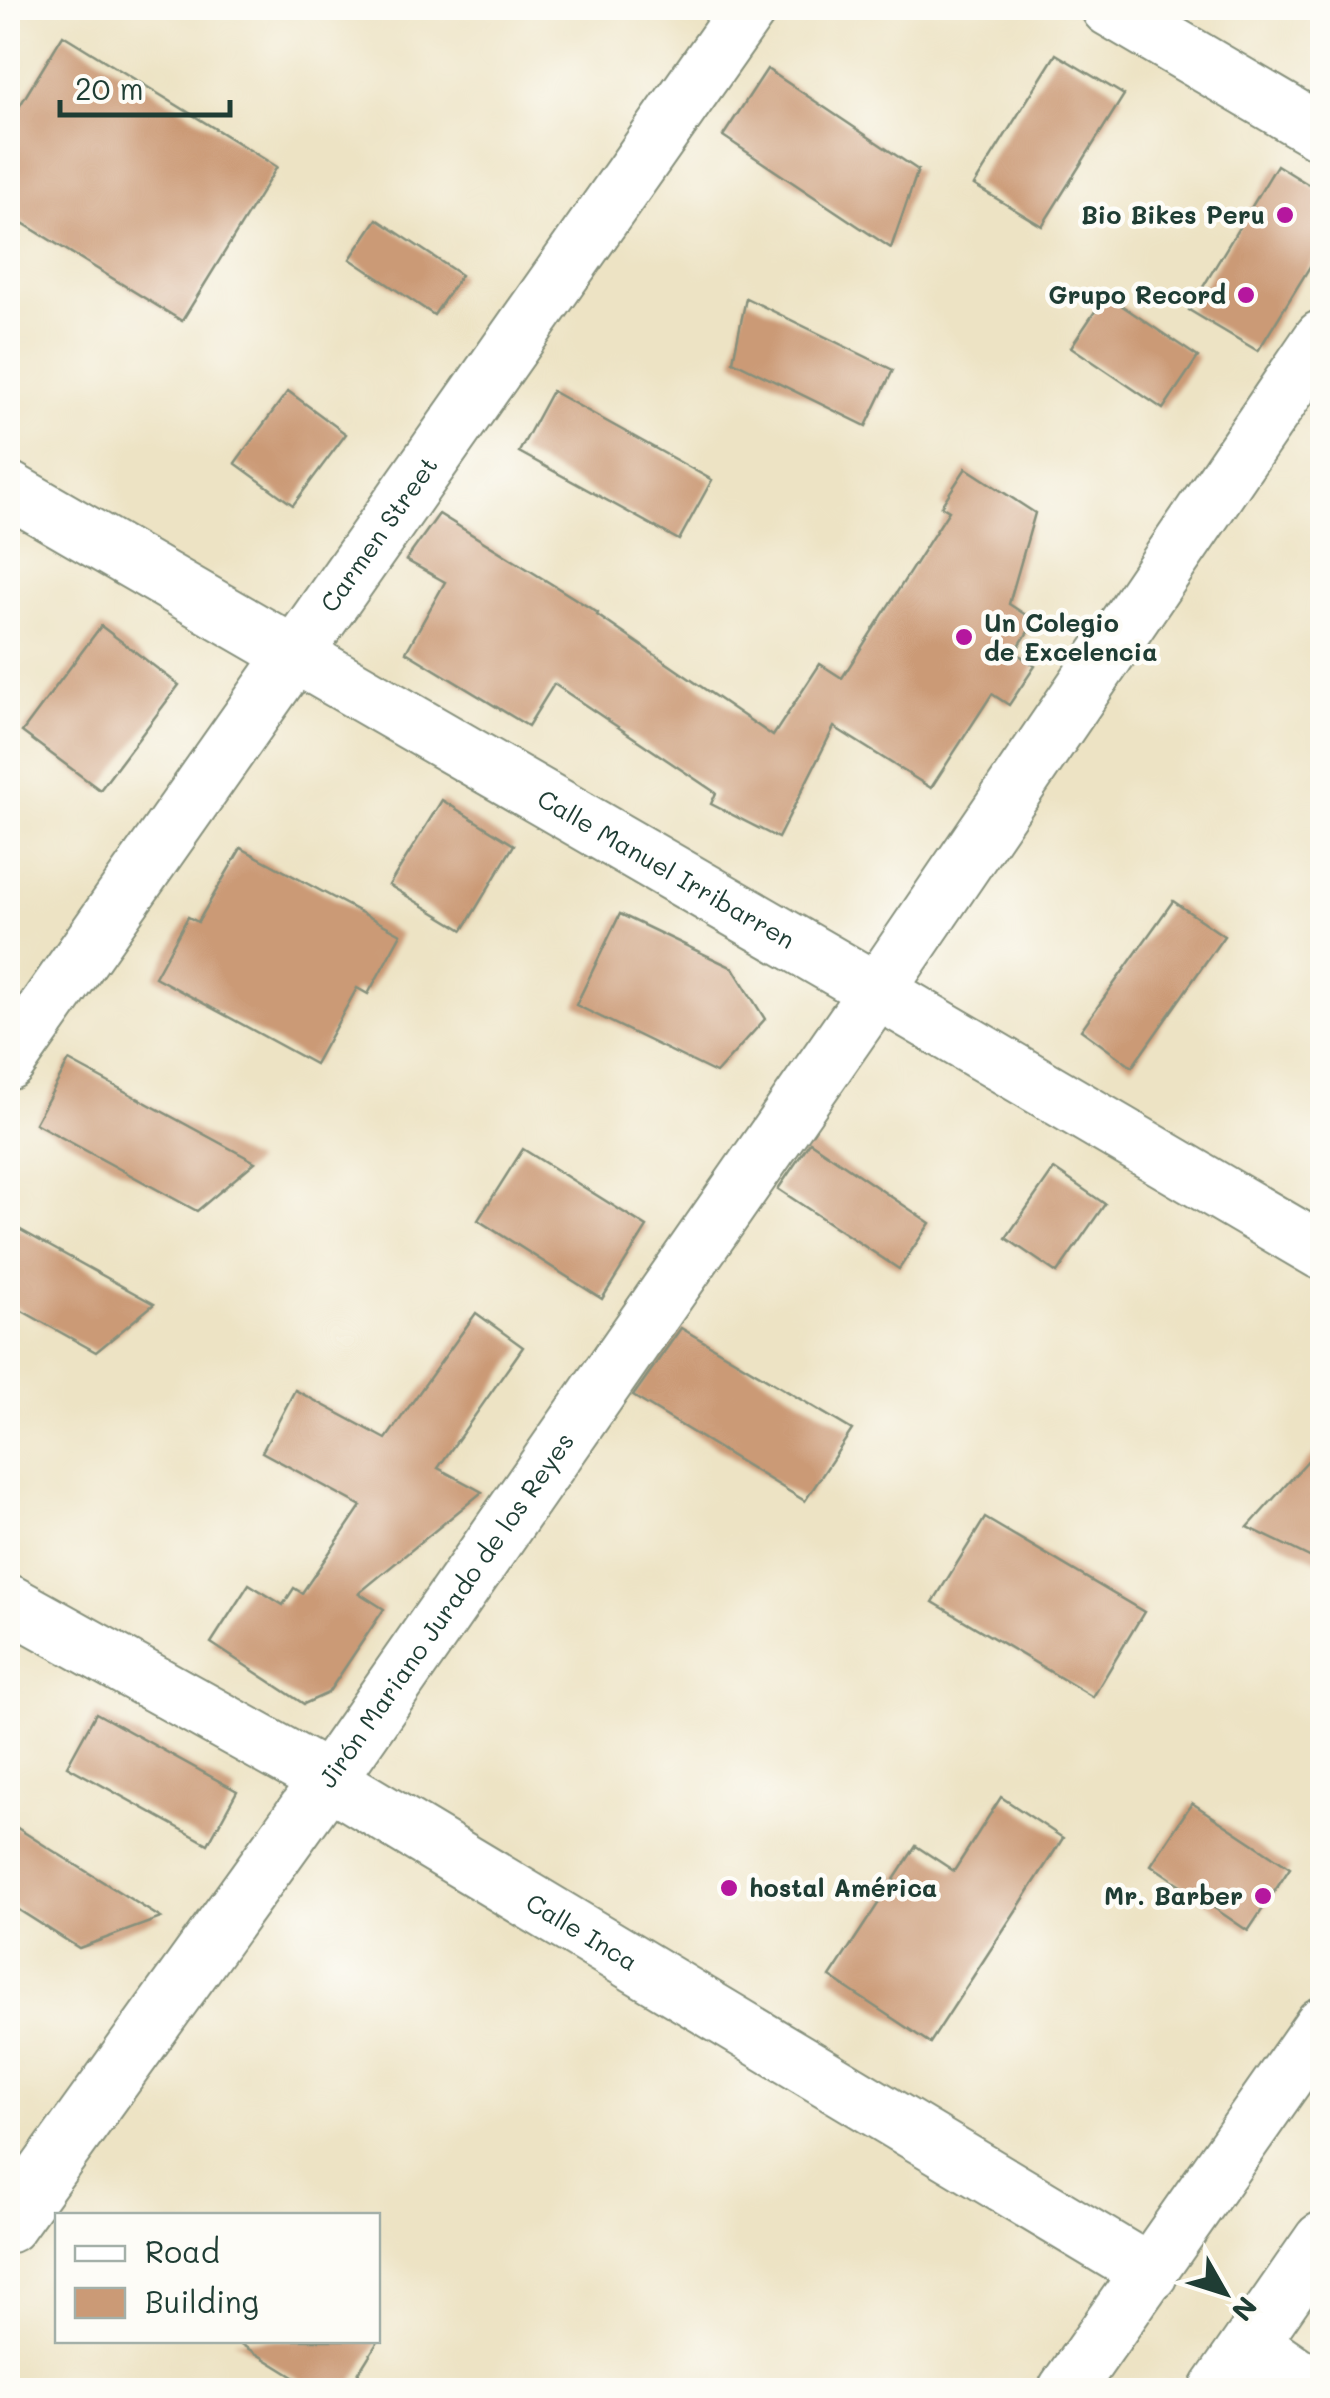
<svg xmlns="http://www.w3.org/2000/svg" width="1330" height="2398" viewBox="0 0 1330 2398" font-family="Mali,sans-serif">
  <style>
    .building { fill: #cb9a76 }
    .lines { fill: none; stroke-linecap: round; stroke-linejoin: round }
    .minor-casing { stroke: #86907c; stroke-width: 59 }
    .primary-casing { stroke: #86907c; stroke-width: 59 }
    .minor { stroke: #fff; stroke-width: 55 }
    .primary { stroke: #fff; stroke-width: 55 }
    .poi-dot { fill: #b5179e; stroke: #fdfcf7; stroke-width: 4 }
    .labels { text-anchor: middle; stroke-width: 9; stroke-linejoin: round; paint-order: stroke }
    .poi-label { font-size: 25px; font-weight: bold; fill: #1f3d34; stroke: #fdfcf7; text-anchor: end }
    .street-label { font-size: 25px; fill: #1f3d34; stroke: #fdfcf7 }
  </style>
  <rect width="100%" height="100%" fill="#fdfcf7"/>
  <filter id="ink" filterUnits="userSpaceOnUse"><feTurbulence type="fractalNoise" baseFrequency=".01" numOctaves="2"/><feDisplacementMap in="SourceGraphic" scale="20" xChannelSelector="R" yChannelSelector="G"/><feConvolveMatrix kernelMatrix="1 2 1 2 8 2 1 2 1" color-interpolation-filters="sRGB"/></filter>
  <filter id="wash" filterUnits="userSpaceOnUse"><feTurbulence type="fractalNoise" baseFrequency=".0048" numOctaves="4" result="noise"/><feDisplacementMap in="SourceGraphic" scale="40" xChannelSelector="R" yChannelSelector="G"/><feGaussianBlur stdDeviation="2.25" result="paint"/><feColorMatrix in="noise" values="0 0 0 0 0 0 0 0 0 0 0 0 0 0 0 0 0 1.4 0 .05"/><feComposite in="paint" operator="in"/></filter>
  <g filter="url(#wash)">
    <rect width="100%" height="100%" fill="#ede3c4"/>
    <g id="blocks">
      <g class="building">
        <path d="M 63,35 L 277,167 L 182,321 L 8,214 L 8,125 Z"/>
        <path d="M 1056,54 L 1124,95 L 1042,226 L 974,185 Z"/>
        <path d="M 767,69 L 918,170 L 891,248 L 723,136 Z"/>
        <path d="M 1277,165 L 1322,193 L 1322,247 L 1258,351 L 1189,310 Z"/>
        <path d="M 377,219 L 461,275 L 434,315 L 350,259 Z"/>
        <path d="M 1106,295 L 1198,357 L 1163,409 L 1071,347 Z"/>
        <path d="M 746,298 L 893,370 L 866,426 L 733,361 Z"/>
        <path d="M 288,391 L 346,434 L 293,505 L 235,463 Z"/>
        <path d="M 552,391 L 712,480 L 679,540 L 519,452 Z"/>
        <path d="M 966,468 L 1035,513 L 1009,604 L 1035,621 L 1015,652 L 1035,666 L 1009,705 L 992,694 L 931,788 L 834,727 L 778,838 L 711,804 L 716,793 L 554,684 L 528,726 L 406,652 L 445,582 L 406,560 L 439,514 L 598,613 L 597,615 L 773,736 L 820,664 L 842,678 L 949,511 L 941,506 Z"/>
        <path d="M 101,626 L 179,685 L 100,790 L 22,732 Z"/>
        <path d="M 442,800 L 514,845 L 463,930 L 389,885 Z"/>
        <path d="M 241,848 L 401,934 L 368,994 L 357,988 L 315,1064 L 155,977 L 188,917 L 198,922 Z"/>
        <path d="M 1173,901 L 1224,936 L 1132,1067 L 1081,1030 Z"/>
        <path d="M 620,914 L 733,968 L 765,1019 L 716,1073 L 576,1005 Z"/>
        <path d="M 69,1061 L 255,1162 L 197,1211 L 35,1123 Z"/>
        <path d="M 810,1142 L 930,1223 L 899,1269 L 778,1189 Z"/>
        <path d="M 523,1149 L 647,1227 L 602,1299 L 478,1220 Z"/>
        <path d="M 1054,1169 L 1105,1204 L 1057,1273 L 1006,1238 Z"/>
        <path d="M 8,1223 L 154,1304 L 96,1352 L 8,1303 Z"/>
        <path d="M 476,1313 L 523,1347 L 438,1468 L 482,1492 L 359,1593 L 384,1609 L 328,1693 L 304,1704 L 211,1643 L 249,1584 L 283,1605 L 294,1588 L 302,1593 L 361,1506 L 262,1452 L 295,1390 L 386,1439 Z"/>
        <path d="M 681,1328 L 852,1430 L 805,1501 L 633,1396 Z"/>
        <path d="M 1322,1445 L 1322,1563 L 1248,1527 Z"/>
        <path d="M 985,1518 L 1144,1612 L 1093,1697 L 933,1602 Z"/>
        <path d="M 96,1713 L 237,1791 L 208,1844 L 67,1766 Z"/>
        <path d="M 1001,1797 L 1063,1838 L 930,2043 L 830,1977 L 916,1846 L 954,1871 Z"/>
        <path d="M 1192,1803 L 1290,1868 L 1248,1931 L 1151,1865 Z"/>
        <path d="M 8,1822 L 47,1847 L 161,1918 L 79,1948 L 8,1903 Z"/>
        <path d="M 234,2340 L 379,2340 L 348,2390 L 315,2390 Z"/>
      </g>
    </g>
  </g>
  <g filter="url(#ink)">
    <use href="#blocks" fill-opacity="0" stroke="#86907c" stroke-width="2.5"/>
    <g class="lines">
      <defs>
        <g id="minor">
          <path d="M 1109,8 L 1322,133"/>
          <path id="s1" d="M 8,489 L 877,991 L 1322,1252"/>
          <path id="s2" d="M 8,1062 L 749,8"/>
          <path id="s3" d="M 8,1602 L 328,1780 L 1150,2273"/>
          <path id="s4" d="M 8,2225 L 328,1780 L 877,991 L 1322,338"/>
          <path d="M 1251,2343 L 1319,2390"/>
        </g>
        <g id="primary">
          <path d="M 1066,2390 L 1322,2025"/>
          <path d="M 1218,2390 L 1322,2240"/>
        </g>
      </defs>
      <use href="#minor" class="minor-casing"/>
      <use href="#primary" class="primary-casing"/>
      <use href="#minor" class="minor"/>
      <use href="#primary" class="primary"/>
    </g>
  </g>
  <g class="poi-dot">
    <circle cx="1285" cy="215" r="10"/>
    <circle cx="1246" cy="295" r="10"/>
    <circle cx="964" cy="637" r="10"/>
    <circle cx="729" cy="1888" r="10"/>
    <circle cx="1263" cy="1896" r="10"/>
  </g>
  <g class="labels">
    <g class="poi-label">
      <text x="1265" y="224">Bio Bikes Peru</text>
      <text x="1226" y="304">Grupo Record</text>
      <text x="984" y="632" text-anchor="start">Un Colegio<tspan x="984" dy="29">de Excelencia</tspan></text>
      <text x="749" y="1897" text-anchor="start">hostal América</text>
      <text x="1243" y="1905">Mr. Barber</text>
    </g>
    <g class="street-label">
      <text dy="9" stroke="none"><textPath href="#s2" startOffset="645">Carmen Street</textPath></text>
      <text dy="9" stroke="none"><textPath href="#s1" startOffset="760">Calle Manuel Irribarren</textPath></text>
      <text dy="9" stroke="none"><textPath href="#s4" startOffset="755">Jirón Mariano Jurado de los Reyes</textPath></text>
      <text dy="9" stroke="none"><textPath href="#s3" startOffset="662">Calle Inca</textPath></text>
    </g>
  </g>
  <rect width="1330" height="2398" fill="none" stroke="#fdfcf7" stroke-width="40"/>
  <rect x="55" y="2213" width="325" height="130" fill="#fdfcf7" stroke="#a4b0a9" stroke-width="2.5"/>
  <rect x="75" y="2246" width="50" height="15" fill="#ffffff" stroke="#a4b0a9" stroke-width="2.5"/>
  <text x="145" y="2263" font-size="30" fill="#1f3d34">Road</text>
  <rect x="75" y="2288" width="50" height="30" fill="#cb9a76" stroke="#a4b0a9" stroke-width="2.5"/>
  <text x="145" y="2313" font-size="30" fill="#1f3d34">Building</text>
  <g transform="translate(1225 2293) rotate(129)" stroke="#fdfcf7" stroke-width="8" paint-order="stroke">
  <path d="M0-8L18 38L0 25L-18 38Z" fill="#1f3d34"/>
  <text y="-15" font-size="28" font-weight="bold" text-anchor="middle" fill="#1f3d34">N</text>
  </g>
  <path d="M60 100v15h170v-15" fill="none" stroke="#1f3d34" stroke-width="5"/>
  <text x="75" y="100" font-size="30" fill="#1f3d34" stroke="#fdfcf7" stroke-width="8" paint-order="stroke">20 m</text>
</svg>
